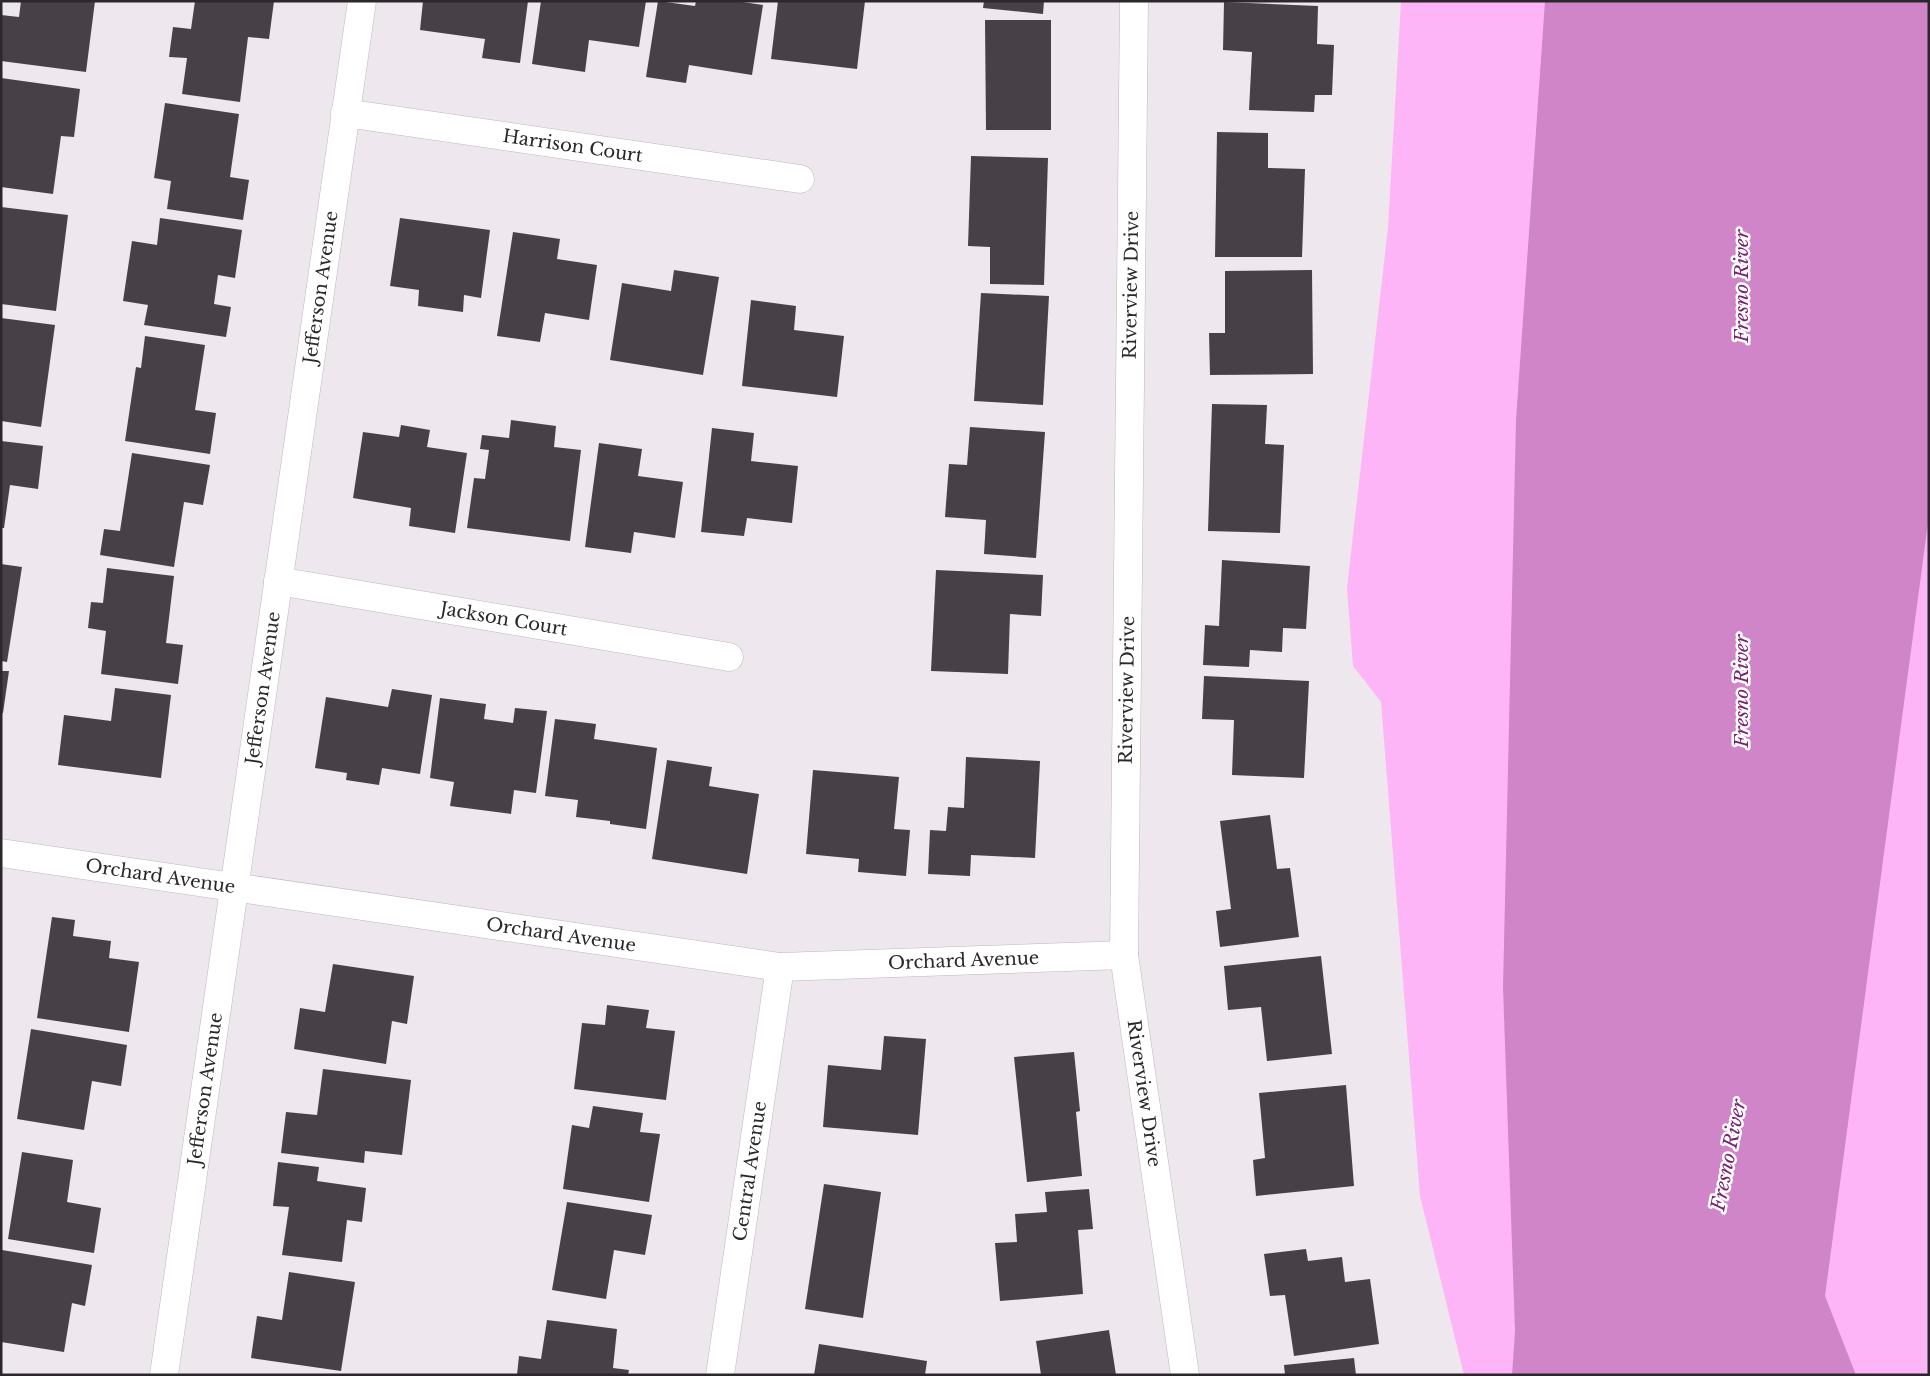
<svg xmlns="http://www.w3.org/2000/svg" width="1930" height="1376" viewBox="0 0 1930 1376" font-family="'Libre Baskerville',serif">
  <style>
    .green { fill: #feb5f7 }
    .water { fill: #cf85c8 }
    .building { fill: #474147 }
    .lines { fill: none; stroke-linecap: round; stroke-linejoin: round }
    .minor-casing { stroke: #bfb7be; stroke-width: 29 }
    .minor { stroke: #fff; stroke-width: 28 }
    .labels { text-anchor: middle; stroke-width: 5; stroke-linejoin: round; paint-order: stroke }
    .street-label { font-size: 18px; fill: #2b282b; stroke: #fff }
    .water-label { font-size: 19px; font-style: italic; fill: #792074; stroke: #fff }
  </style>
  <rect width="100%" height="100%" fill="#efe7ee"/>
  <path class="green" d="M 1401,1 L 1929,1 L 1929,1375 L 1464,1375 L 1420,1196 L 1381,702 L 1353,666 L 1347,588 L 1388,227 Z"/>
  <path class="water" d="M 1545,1 L 1929,1 L 1928,523 L 1825,1296 L 1856,1375 L 1512,1375 L 1515,1331 L 1503,987 L 1516,420 Z"/>
  <g class="building">
    <path d="M 21,1 L 95,1 L 86,72 L 1,61 L 1,15 L 19,17 Z"/>
    <path d="M 195,1 L 274,1 L 269,39 L 248,37 L 240,102 L 182,94 L 187,58 L 169,57 L 173,27 L 191,29 Z"/>
    <path d="M 423,1 L 528,1 L 520,63 L 482,58 L 485,39 L 420,30 Z"/>
    <path d="M 541,1 L 646,1 L 639,47 L 589,40 L 585,72 L 532,64 Z"/>
    <path d="M 658,1 L 695,6 L 696,1 L 736,1 L 763,5 L 752,75 L 689,65 L 686,83 L 646,77 Z"/>
    <path d="M 778,1 L 865,1 L 857,69 L 771,59 Z"/>
    <path d="M 984,1 L 1044,1 L 1043,14 L 983,8 Z"/>
    <path d="M 1224,2 L 1318,6 L 1317,44 L 1334,45 L 1332,95 L 1315,95 L 1314,112 L 1249,110 L 1252,52 L 1223,50 Z"/>
    <path d="M 985,20 L 1051,20 L 1051,130 L 986,130 Z"/>
    <path d="M 1,78 L 80,89 L 74,137 L 61,136 L 53,194 L 1,187 Z"/>
    <path d="M 165,103 L 239,114 L 230,177 L 249,180 L 243,220 L 167,209 L 171,181 L 154,178 Z"/>
    <path d="M 1217,132 L 1268,133 L 1268,168 L 1305,169 L 1302,257 L 1215,257 Z"/>
    <path d="M 971,156 L 1048,158 L 1044,285 L 990,284 L 990,247 L 968,246 Z"/>
    <path d="M 1,207 L 68,215 L 56,311 L 1,304 Z"/>
    <path d="M 160,218 L 242,230 L 235,278 L 218,275 L 214,304 L 231,307 L 226,337 L 144,325 L 148,305 L 123,301 L 132,241 L 157,245 Z"/>
    <path d="M 400,218 L 490,230 L 481,298 L 464,295 L 463,312 L 418,306 L 419,290 L 390,286 Z"/>
    <path d="M 513,232 L 560,239 L 557,259 L 597,265 L 589,320 L 545,313 L 540,342 L 497,336 Z"/>
    <path d="M 674,270 L 719,277 L 703,375 L 610,360 L 622,283 L 671,291 Z"/>
    <path d="M 1312,270 L 1313,374 L 1210,375 L 1209,333 L 1225,333 L 1225,271 Z"/>
    <path d="M 981,293 L 1049,296 L 1043,405 L 974,401 Z"/>
    <path d="M 751,300 L 796,306 L 794,330 L 844,336 L 837,397 L 742,386 Z"/>
    <path d="M 1,318 L 55,325 L 41,427 L 1,421 Z"/>
    <path d="M 145,336 L 205,345 L 195,410 L 216,413 L 210,454 L 125,441 L 136,367 L 141,368 Z"/>
    <path d="M 1212,404 L 1267,405 L 1265,444 L 1284,445 L 1280,533 L 1208,531 Z"/>
    <path d="M 511,420 L 556,426 L 554,447 L 581,450 L 570,541 L 467,528 L 474,478 L 485,479 L 489,450 L 480,449 L 482,435 L 509,438 Z"/>
    <path d="M 401,425 L 430,430 L 427,447 L 467,453 L 455,533 L 409,526 L 411,508 L 353,498 L 363,432 L 399,437 Z"/>
    <path d="M 970,427 L 1045,432 L 1036,558 L 984,554 L 986,520 L 945,517 L 949,464 L 967,465 Z"/>
    <path d="M 712,428 L 754,433 L 751,461 L 798,466 L 792,523 L 747,518 L 744,536 L 701,532 Z"/>
    <path d="M 1,441 L 43,446 L 38,489 L 10,485 L 4,528 L 1,528 Z"/>
    <path d="M 599,443 L 642,449 L 638,476 L 683,482 L 675,538 L 634,532 L 631,553 L 585,547 Z"/>
    <path d="M 132,453 L 210,465 L 203,505 L 184,502 L 174,567 L 100,555 L 104,529 L 120,531 Z"/>
    <path d="M 1222,560 L 1310,566 L 1306,629 L 1283,628 L 1282,652 L 1250,650 L 1249,667 L 1203,665 L 1205,625 L 1219,626 Z"/>
    <path d="M 1,564 L 22,567 L 7,662 L 1,661 Z"/>
    <path d="M 107,568 L 174,576 L 166,643 L 183,645 L 178,684 L 101,674 L 106,631 L 88,628 L 91,602 L 103,603 Z"/>
    <path d="M 936,570 L 1043,575 L 1041,616 L 1010,614 L 1008,674 L 931,671 Z"/>
    <path d="M 1,671 L 9,671 L 3,713 L 1,713 Z"/>
    <path d="M 1204,676 L 1309,681 L 1304,778 L 1232,775 L 1234,720 L 1202,719 Z"/>
    <path d="M 115,688 L 171,695 L 161,778 L 58,765 L 64,715 L 111,721 Z"/>
    <path d="M 392,689 L 432,695 L 420,774 L 382,768 L 379,785 L 346,780 L 347,773 L 315,768 L 326,697 L 388,707 Z"/>
    <path d="M 440,698 L 486,704 L 484,719 L 513,723 L 515,708 L 547,711 L 536,793 L 514,790 L 511,814 L 450,806 L 454,782 L 430,778 Z"/>
    <path d="M 555,719 L 596,724 L 594,739 L 657,748 L 646,829 L 610,824 L 610,821 L 576,817 L 578,800 L 545,796 Z"/>
    <path d="M 966,757 L 1040,761 L 1035,858 L 971,855 L 970,876 L 928,874 L 930,830 L 946,831 L 948,807 L 964,808 Z"/>
    <path d="M 667,760 L 712,767 L 709,786 L 759,794 L 747,874 L 652,859 Z"/>
    <path d="M 813,770 L 899,777 L 894,829 L 910,830 L 906,876 L 858,872 L 859,859 L 806,854 Z"/>
    <path d="M 1270,815 L 1277,869 L 1290,868 L 1299,937 L 1220,947 L 1216,911 L 1231,909 L 1220,821 Z"/>
    <path d="M 52,917 L 75,920 L 73,936 L 111,941 L 109,958 L 139,962 L 129,1032 L 37,1018 Z"/>
    <path d="M 1321,956 L 1332,1054 L 1267,1061 L 1261,1007 L 1228,1010 L 1224,966 Z"/>
    <path d="M 333,964 L 414,976 L 407,1024 L 392,1021 L 386,1064 L 294,1049 L 300,1008 L 325,1012 Z"/>
    <path d="M 607,1005 L 649,1010 L 646,1028 L 675,1031 L 666,1100 L 574,1089 L 582,1023 L 605,1025 Z"/>
    <path d="M 31,1029 L 127,1045 L 121,1086 L 92,1081 L 84,1130 L 17,1119 Z"/>
    <path d="M 884,1036 L 926,1039 L 918,1135 L 823,1127 L 828,1065 L 881,1070 Z"/>
    <path d="M 1074,1052 L 1080,1111 L 1076,1112 L 1082,1176 L 1027,1182 L 1014,1057 Z"/>
    <path d="M 323,1069 L 411,1080 L 402,1155 L 365,1151 L 364,1163 L 281,1153 L 286,1112 L 317,1115 Z"/>
    <path d="M 1346,1085 L 1354,1186 L 1256,1196 L 1253,1160 L 1265,1158 L 1259,1093 Z"/>
    <path d="M 593,1106 L 643,1113 L 640,1132 L 660,1134 L 649,1202 L 563,1189 L 572,1125 L 589,1128 Z"/>
    <path d="M 22,1152 L 73,1160 L 67,1202 L 101,1208 L 94,1253 L 8,1239 Z"/>
    <path d="M 278,1162 L 319,1167 L 317,1181 L 366,1188 L 362,1222 L 347,1220 L 342,1262 L 282,1255 L 289,1207 L 273,1206 Z"/>
    <path d="M 824,1184 L 881,1192 L 863,1318 L 805,1309 Z"/>
    <path d="M 1089,1189 L 1093,1229 L 1078,1230 L 1083,1294 L 1000,1301 L 995,1243 L 1017,1242 L 1015,1214 L 1047,1212 L 1045,1192 Z"/>
    <path d="M 567,1202 L 652,1215 L 645,1255 L 614,1250 L 606,1299 L 552,1290 Z"/>
    <path d="M 1306,1249 L 1308,1261 L 1342,1257 L 1345,1282 L 1370,1279 L 1379,1344 L 1294,1356 L 1285,1295 L 1270,1296 L 1264,1254 Z"/>
    <path d="M 2,1250 L 92,1265 L 85,1306 L 72,1303 L 64,1352 L 1,1342 Z"/>
    <path d="M 289,1272 L 355,1282 L 341,1371 L 251,1358 L 257,1316 L 282,1320 Z"/>
    <path d="M 547,1320 L 617,1329 L 613,1368 L 629,1370 L 628,1375 L 517,1375 L 519,1356 L 541,1359 Z"/>
    <path d="M 1109,1330 L 1116,1375 L 1041,1375 L 1036,1341 Z"/>
    <path d="M 819,1344 L 927,1361 L 925,1375 L 814,1375 Z"/>
    <path d="M 1354,1358 L 1356,1375 L 1285,1375 L 1284,1365 Z"/>
  </g>
  <g class="lines">
    <defs>
      <g id="minor">
        <path id="s1" d="M 1134,1 L 1124,955 L 1185,1375"/>
        <path id="s2" d="M 345,113 L 800,179"/>
        <path id="s3" d="M 278,581 L 729,657"/>
        <path id="s4" d="M 1,853 L 780,967 L 1124,955"/>
        <path id="s5" d="M 164,1375 L 362,1"/>
        <path id="s6" d="M 720,1375 L 780,967"/>
      </g>
    </defs>
    <use href="#minor" class="minor-casing"/>
    <use href="#minor" class="minor"/>
  </g>
  <g class="labels">
    <g class="street-label">
      <text dy="6" stroke="none"><textPath href="#s2" startOffset="230">Harrison Court</textPath></text>
      <text transform="translate(1131 285) rotate(-89)" y="6">Riverview Drive</text>
      <text dy="6" stroke="none"><textPath href="#s5" startOffset="1099">Jefferson Avenue</textPath></text>
      <text dy="6" stroke="none"><textPath href="#s3" startOffset="229">Jackson Court</textPath></text>
      <text dy="6" stroke="none"><textPath href="#s5" startOffset="694">Jefferson Avenue</textPath></text>
      <text transform="translate(1127 690) rotate(-89)" y="6">Riverview Drive</text>
      <text dy="6" stroke="none"><textPath href="#s4" startOffset="161">Orchard Avenue</textPath></text>
      <text dy="6" stroke="none"><textPath href="#s4" startOffset="566">Orchard Avenue</textPath></text>
      <text dy="6" stroke="none"><textPath href="#s4" startOffset="971">Orchard Avenue</textPath></text>
      <text dy="6" stroke="none"><textPath href="#s5" startOffset="289">Jefferson Avenue</textPath></text>
      <text dy="6" stroke="none"><textPath href="#s1" startOffset="1094">Riverview Drive</textPath></text>
      <text dy="6" stroke="none"><textPath href="#s6" startOffset="206">Central Avenue</textPath></text>
    </g>
    <g class="water-label">
      <text transform="translate(1741 286) rotate(-90)" y="7">Fresno River</text>
      <text transform="translate(1741 691) rotate(-90)" y="7">Fresno River</text>
      <text transform="translate(1728 1155) rotate(-79)" y="7">Fresno River</text>
    </g>
  </g>
  <rect width="1930" height="1376" fill="none" stroke="#2b282b" stroke-width="5"/>
</svg>
